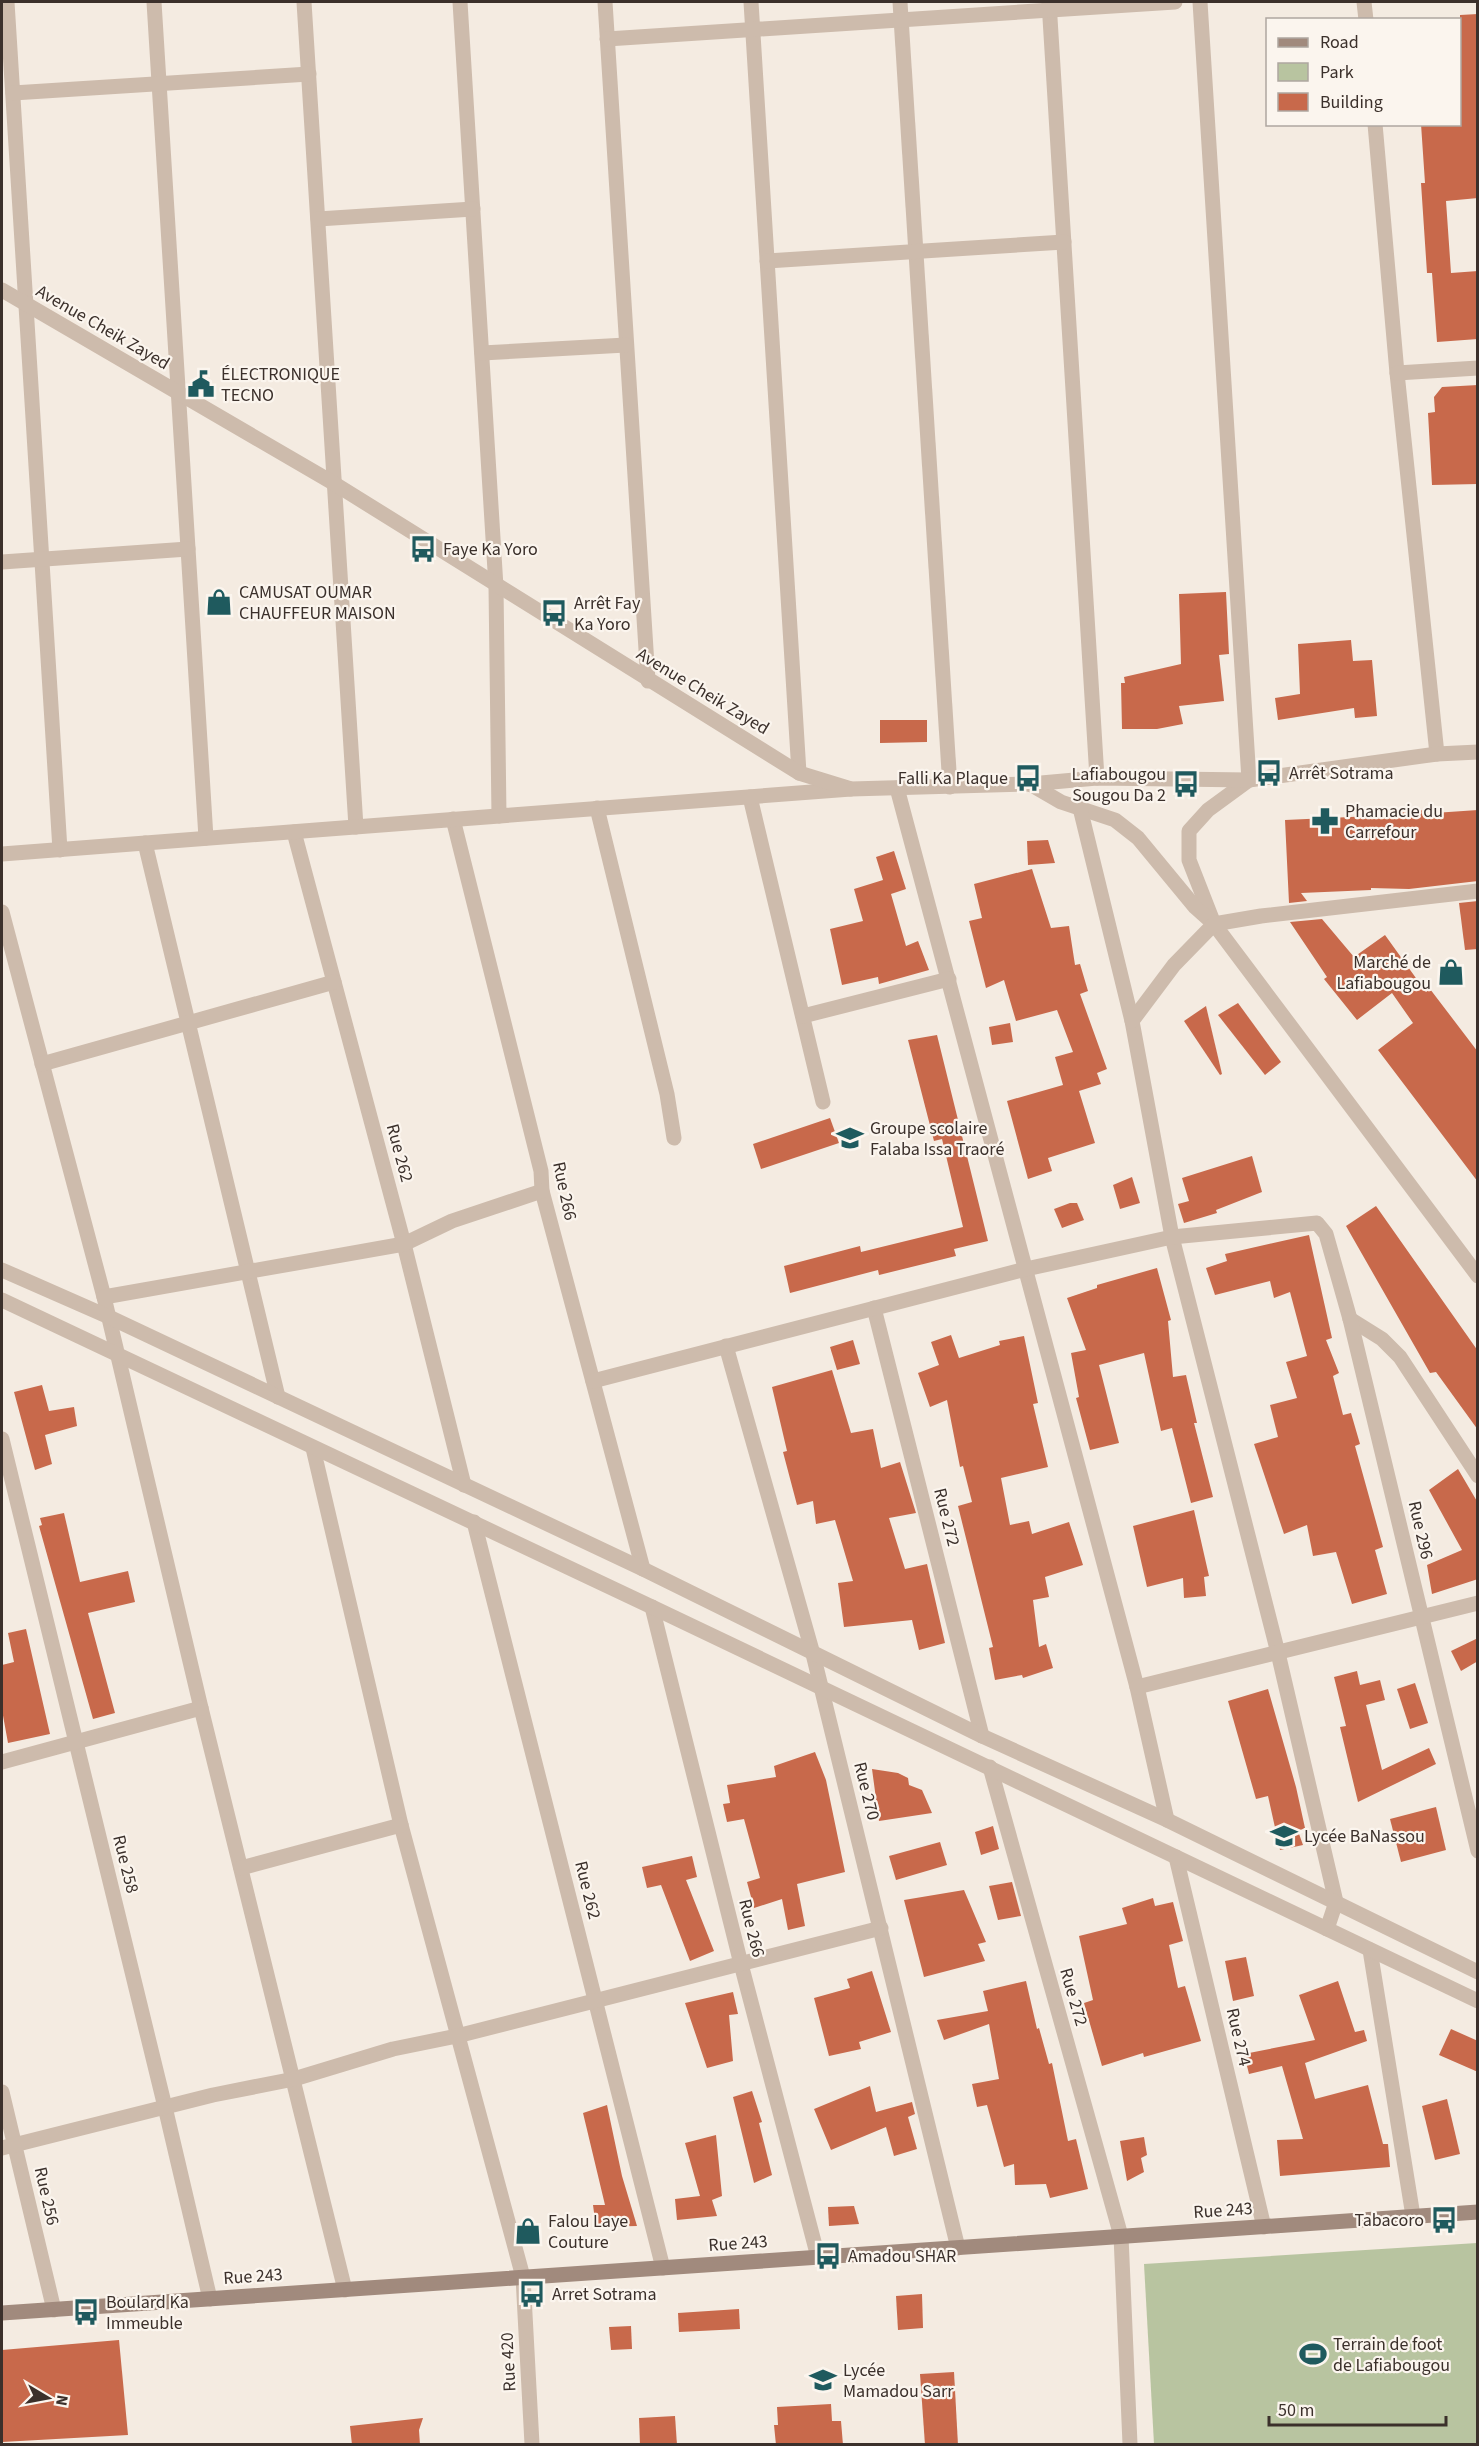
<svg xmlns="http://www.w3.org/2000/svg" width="1479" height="2446" viewBox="0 0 1479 2446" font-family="'Source Sans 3',sans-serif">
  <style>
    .green { fill: #b8c4a0 }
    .building { fill: #c8694b }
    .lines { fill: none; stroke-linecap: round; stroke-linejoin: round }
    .minor { stroke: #cdbbac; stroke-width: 15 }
    .tertiary { stroke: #cdbbac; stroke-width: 15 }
    .secondary { stroke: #a18a7d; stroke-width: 15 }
    .labels { text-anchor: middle; stroke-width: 4.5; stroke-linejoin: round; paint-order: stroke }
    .street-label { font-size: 18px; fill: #3b302b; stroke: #fbf5ee }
    .poi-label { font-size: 18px; fill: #3b302b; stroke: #fbf5ee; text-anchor: start }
  </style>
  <rect width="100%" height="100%" fill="#f4ebe1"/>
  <path class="green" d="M 1477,2243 L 1477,2444 L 1154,2444 L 1144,2264 Z"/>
  <g class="building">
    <path d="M 1478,14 L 1478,198 L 1446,201 L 1451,273 L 1478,271 L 1478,339 L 1437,342 L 1432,273 L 1427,273 L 1421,183 L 1425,183 L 1421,124 L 1460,124 L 1460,15 Z"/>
    <path d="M 1478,385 L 1478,484 L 1432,485 L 1428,413 L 1435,412 L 1434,397 L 1442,387 Z"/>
    <path d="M 1226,592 L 1229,654 L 1219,655 L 1224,701 L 1179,706 L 1183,724 L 1157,729 L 1122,729 L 1121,683 L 1125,683 L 1124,677 L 1181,664 L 1179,594 Z"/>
    <path d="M 1351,640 L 1353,661 L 1372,660 L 1377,716 L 1355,718 L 1354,708 L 1278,720 L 1275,698 L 1300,694 L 1298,644 Z"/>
    <path d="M 880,720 L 927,720 L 927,742 L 880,743 Z"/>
    <path d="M 1434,809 L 1434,813 L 1478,810 L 1478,881 L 1409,889 L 1371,888 L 1371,890 L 1301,893 L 1307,901 L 1289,903 L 1285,820 L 1372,816 Z"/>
    <path d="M 1048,840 L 1055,863 L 1028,865 L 1027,841 Z"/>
    <path d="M 894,851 L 906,889 L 891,894 L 906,946 L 918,941 L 929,970 L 879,984 L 878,977 L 842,985 L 830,929 L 863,921 L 854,889 L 883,880 L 876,857 Z"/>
    <path d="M 1032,869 L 1051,928 L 1069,926 L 1075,965 L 1080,964 L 1088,991 L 1080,994 L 1107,1069 L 1097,1073 L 1101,1084 L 1079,1091 L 1095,1143 L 1048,1158 L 1052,1171 L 1028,1179 L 1007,1101 L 1063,1085 L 1055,1057 L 1073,1052 L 1057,1010 L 1016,1021 L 1004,980 L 986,988 L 969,921 L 982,918 L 974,884 Z"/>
    <path d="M 1478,901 L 1478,949 L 1465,950 L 1459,903 Z"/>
    <path d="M 1322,919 L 1354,957 L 1385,935 L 1426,992 L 1430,989 L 1478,1052 L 1478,1182 L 1378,1050 L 1413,1023 L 1392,993 L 1357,1020 L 1324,979 L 1327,977 L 1290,922 Z"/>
    <path d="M 1238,1003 L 1281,1062 L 1265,1075 L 1218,1015 Z"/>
    <path d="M 1206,1006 L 1222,1074 L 1220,1075 L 1184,1021 Z"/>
    <path d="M 1010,1023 L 1013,1042 L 992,1045 L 989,1027 Z"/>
    <path d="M 937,1035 L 988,1241 L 954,1249 L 956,1256 L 879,1275 L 878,1270 L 790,1293 L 784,1266 L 860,1246 L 861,1252 L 963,1227 L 942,1139 L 934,1141 L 908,1040 Z"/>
    <path d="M 830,1118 L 839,1143 L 761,1169 L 753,1144 Z"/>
    <path d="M 1252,1156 L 1262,1192 L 1216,1210 L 1217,1213 L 1184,1223 L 1178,1204 L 1189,1201 L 1182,1178 Z"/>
    <path d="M 1132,1177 L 1140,1203 L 1120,1209 L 1113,1185 Z"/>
    <path d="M 1070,1203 L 1077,1203 L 1084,1220 L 1062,1228 L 1054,1209 Z"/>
    <path d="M 1376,1206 L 1478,1351 L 1478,1430 L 1436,1372 L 1430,1373 L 1346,1226 Z"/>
    <path d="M 1309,1235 L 1332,1338 L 1326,1340 L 1339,1373 L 1333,1376 L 1343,1415 L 1351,1413 L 1360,1444 L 1355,1446 L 1383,1547 L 1375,1550 L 1387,1594 L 1352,1604 L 1336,1552 L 1313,1556 L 1307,1525 L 1284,1534 L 1254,1444 L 1278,1437 L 1270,1405 L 1297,1398 L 1286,1362 L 1307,1356 L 1290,1292 L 1274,1298 L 1270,1281 L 1215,1295 L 1206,1268 L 1227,1261 L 1225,1254 Z"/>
    <path d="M 1157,1268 L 1171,1320 L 1168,1321 L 1173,1377 L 1186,1375 L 1197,1423 L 1194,1423 L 1213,1497 L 1191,1503 L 1172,1428 L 1161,1431 L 1144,1353 L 1099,1365 L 1119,1443 L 1090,1450 L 1076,1398 L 1079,1397 L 1071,1353 L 1086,1350 L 1067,1298 L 1097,1288 L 1097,1285 Z"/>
    <path d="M 951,1335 L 959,1358 L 1000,1345 L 999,1341 L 1024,1336 L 1038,1403 L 1033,1404 L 1048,1467 L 1001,1478 L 1010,1525 L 1029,1521 L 1032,1534 L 1069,1522 L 1083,1565 L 1045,1577 L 1049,1597 L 1033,1600 L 1039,1647 L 1046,1644 L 1053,1668 L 1023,1678 L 1022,1675 L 995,1680 L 989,1648 L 993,1647 L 958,1506 L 972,1502 L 963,1466 L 960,1467 L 947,1400 L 930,1407 L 918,1373 L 939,1365 L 931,1342 Z"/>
    <path d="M 853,1340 L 860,1364 L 837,1370 L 830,1347 Z"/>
    <path d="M 832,1370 L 851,1433 L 873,1429 L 881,1468 L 900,1462 L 916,1513 L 889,1518 L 905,1569 L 927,1564 L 945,1643 L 919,1650 L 912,1620 L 844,1627 L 838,1583 L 853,1581 L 835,1520 L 816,1524 L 813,1501 L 797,1505 L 783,1452 L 787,1451 L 772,1387 Z"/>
    <path d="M 42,1385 L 49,1411 L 74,1407 L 77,1426 L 45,1435 L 52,1464 L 35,1470 L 14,1392 Z"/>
    <path d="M 1458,1469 L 1478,1503 L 1478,1579 L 1432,1594 L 1427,1565 L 1462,1550 L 1429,1490 Z"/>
    <path d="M 1194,1510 L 1209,1576 L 1204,1577 L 1206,1596 L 1184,1598 L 1183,1578 L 1147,1587 L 1133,1526 Z"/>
    <path d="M 64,1513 L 80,1582 L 128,1571 L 135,1602 L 88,1613 L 115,1713 L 93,1719 L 39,1526 L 42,1525 L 40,1518 Z"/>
    <path d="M 26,1629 L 50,1734 L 8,1743 L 2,1710 L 2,1665 L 14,1662 L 8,1633 Z"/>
    <path d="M 1478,1638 L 1478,1661 L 1461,1671 L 1451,1651 Z"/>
    <path d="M 1357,1671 L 1360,1685 L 1380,1680 L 1385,1700 L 1366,1705 L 1382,1770 L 1429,1748 L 1436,1764 L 1358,1802 L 1340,1727 L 1346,1726 L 1334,1677 Z"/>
    <path d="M 1415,1683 L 1428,1723 L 1410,1729 L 1397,1689 Z"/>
    <path d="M 1268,1689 L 1296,1787 L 1305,1828 L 1298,1831 L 1303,1845 L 1280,1850 L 1268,1796 L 1256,1799 L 1228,1701 Z"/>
    <path d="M 815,1752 L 826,1780 L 845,1872 L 797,1884 L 805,1926 L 788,1930 L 782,1899 L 754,1908 L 747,1882 L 760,1878 L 744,1819 L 727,1822 L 723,1804 L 730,1803 L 727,1785 L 776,1777 L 774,1766 Z"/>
    <path d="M 872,1769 L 898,1773 L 908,1778 L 909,1785 L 922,1790 L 932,1813 L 879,1821 Z"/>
    <path d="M 1436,1807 L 1446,1850 L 1401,1862 L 1390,1819 Z"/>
    <path d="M 993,1826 L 999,1849 L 981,1855 L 975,1832 Z"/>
    <path d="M 940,1842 L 947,1865 L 896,1880 L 889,1856 Z"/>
    <path d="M 692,1856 L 697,1877 L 686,1880 L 714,1951 L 690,1961 L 661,1885 L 647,1888 L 642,1867 Z"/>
    <path d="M 1012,1882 L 1021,1916 L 998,1920 L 989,1886 Z"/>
    <path d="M 964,1890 L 986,1942 L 978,1944 L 985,1961 L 924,1977 L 904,1900 Z"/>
    <path d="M 1153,1898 L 1155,1906 L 1173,1902 L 1183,1941 L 1169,1945 L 1178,1988 L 1185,1986 L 1201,2041 L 1144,2057 L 1143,2053 L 1102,2066 L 1084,2003 L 1093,2000 L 1079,1936 L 1127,1924 L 1122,1908 Z"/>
    <path d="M 1246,1957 L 1254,1996 L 1233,2001 L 1225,1961 Z"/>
    <path d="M 872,1971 L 891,2032 L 859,2042 L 861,2049 L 829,2056 L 814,1998 L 850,1988 L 847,1979 Z"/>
    <path d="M 1026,1981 L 1037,2029 L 1039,2028 L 1049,2064 L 1052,2063 L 1068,2141 L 1076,2139 L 1088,2189 L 1050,2198 L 1046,2184 L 1015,2185 L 1014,2164 L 1004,2167 L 987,2105 L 977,2107 L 972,2084 L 999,2079 L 989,2024 L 944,2040 L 937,2020 L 988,2011 L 983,1991 Z"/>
    <path d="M 1338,1981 L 1355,2032 L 1364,2030 L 1367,2041 L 1305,2063 L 1315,2099 L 1368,2085 L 1383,2144 L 1388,2144 L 1390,2167 L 1280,2176 L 1277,2140 L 1303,2139 L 1282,2066 L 1249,2074 L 1244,2054 L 1315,2040 L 1299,1995 Z"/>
    <path d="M 733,1992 L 738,2014 L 729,2015 L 733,2061 L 707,2068 L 685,2003 Z"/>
    <path d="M 1451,2029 L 1478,2041 L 1478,2072 L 1439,2055 Z"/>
    <path d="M 870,2086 L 876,2112 L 912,2102 L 915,2114 L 908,2117 L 917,2149 L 894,2156 L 886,2127 L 831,2150 L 814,2109 Z"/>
    <path d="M 752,2091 L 762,2122 L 759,2123 L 772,2175 L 754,2183 L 733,2097 Z"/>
    <path d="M 1447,2099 L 1460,2154 L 1435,2160 L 1422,2106 Z"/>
    <path d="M 607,2105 L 622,2176 L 637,2226 L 596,2227 L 593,2205 L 605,2205 L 583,2113 Z"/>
    <path d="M 716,2135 L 722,2196 L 712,2200 L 717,2216 L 677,2220 L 675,2199 L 700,2196 L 685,2143 Z"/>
    <path d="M 1144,2137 L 1147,2155 L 1141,2158 L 1144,2172 L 1127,2181 L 1120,2141 Z"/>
    <path d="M 854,2206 L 859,2224 L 829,2226 L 828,2207 Z"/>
    <path d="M 922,2294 L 923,2328 L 898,2330 L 896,2296 Z"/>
    <path d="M 739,2309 L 740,2329 L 679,2332 L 678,2313 Z"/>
    <path d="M 631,2326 L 632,2349 L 611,2350 L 609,2327 Z"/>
    <path d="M 119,2340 L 128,2435 L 2,2442 L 2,2350 Z"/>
    <path d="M 954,2372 L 958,2445 L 925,2445 L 920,2374 Z"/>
    <path d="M 831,2404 L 832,2421 L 841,2421 L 843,2445 L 776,2445 L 774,2425 L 778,2425 L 777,2407 Z"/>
    <path d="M 675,2416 L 677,2445 L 640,2445 L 639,2418 Z"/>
    <path d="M 423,2418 L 419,2430 L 420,2445 L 352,2445 L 350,2426 Z"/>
  </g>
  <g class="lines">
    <g class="minor">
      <path d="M 7,2 L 60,850"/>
      <path d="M 154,2 L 206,838"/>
      <path d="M 304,2 L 356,827"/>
      <path d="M 460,2 L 496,587 L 499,816"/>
      <path d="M 605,2 L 648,681"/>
      <path d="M 751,2 L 799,773"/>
      <path d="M 900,2 L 950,787"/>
      <path d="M 1049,2 L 1097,778"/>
      <path d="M 1200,2 L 1249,780 L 1208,810 L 1189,831 L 1189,860 L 1214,924"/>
      <path d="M 1364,2 L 1366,20"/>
      <path d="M 607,39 L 1175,2"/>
      <path d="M 13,93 L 309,74"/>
      <path d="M 1375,124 L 1397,373 L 1437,754"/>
      <path d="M 318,219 L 473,209"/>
      <path d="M 767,261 L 1064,242"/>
      <path d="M 482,353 L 626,345"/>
      <path d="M 1397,373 L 1478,368"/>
      <path d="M 2,562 L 188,549"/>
      <path d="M 1030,784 L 1061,802 L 1115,820 L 1138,838 L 1195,907 L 1214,924 L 1478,1276"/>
      <path d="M 897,788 L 1137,1687 L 1167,1820"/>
      <path d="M 750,797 L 823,1102"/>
      <path d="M 597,808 L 667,1094 L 674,1138"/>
      <path d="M 1080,808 L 1132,1021 L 1172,1237 L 1278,1653 L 1336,1902 L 1327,1929"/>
      <path d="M 453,819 L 541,1171 L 542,1191 L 643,1569"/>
      <path d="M 294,832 L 404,1244 L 464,1485"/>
      <path d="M 145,843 L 278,1397"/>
      <path d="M 2,854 L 851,789"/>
      <path d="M 2,912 L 104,1297 L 201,1708 L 345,2290"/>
      <path d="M 803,1016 L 949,979"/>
      <path d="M 1132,1021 L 1174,965 L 1214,924 L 1261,916 L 1478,891"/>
      <path d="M 42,1064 L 334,982"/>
      <path d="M 104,1297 L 404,1244 L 452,1221 L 542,1191"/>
      <path d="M 874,1308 L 982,1736"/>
      <path d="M 1350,1319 L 1382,1339 L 1400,1357 L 1478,1476"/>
      <path d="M 726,1346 L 813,1654 L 958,2248"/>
      <path d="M 593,1381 L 1026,1269 L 1172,1237 L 1317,1223 L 1326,1234 L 1350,1319 L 1478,1851"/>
      <path d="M 2,1439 L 165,2107 L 210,2299"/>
      <path d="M 313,1448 L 401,1825 L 523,2277 L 532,2444"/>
      <path d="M 474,1522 L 663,2268"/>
      <path d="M 652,1607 L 741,1964 L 818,2257"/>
      <path d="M 1137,1687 L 1478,1603"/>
      <path d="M 2,1762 L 201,1708"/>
      <path d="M 990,1767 L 1121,2236 L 1130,2444"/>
      <path d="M 1176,1857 L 1264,2227"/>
      <path d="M 241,1868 L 401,1825"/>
      <path d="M 1370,1950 L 1413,2216"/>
      <path d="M 2,2092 L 54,2310"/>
      <path d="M 2,2148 L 213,2095 L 294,2079 L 393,2049 L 457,2036 L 881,1928"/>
    </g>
    <g class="tertiary">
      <path d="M 2,290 L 335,484 L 799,773 L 851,789 L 1030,784 L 1097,778 L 1249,780 L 1437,754 L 1478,752"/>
      <path d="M 2,1270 L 109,1317 L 643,1569 L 982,1736 L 1167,1820 L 1478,1972"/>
      <path d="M 2,1300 L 652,1607 L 1478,2001"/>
    </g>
    <path class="secondary" d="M 2,2313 L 1478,2212"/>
  </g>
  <defs>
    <symbol id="civic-bare" viewBox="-9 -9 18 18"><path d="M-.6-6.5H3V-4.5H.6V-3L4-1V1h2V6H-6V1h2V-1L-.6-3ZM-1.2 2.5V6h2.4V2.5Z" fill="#1f5a5e" stroke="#fbf5ee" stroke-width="2.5" paint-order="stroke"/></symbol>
    <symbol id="bus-bare" viewBox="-9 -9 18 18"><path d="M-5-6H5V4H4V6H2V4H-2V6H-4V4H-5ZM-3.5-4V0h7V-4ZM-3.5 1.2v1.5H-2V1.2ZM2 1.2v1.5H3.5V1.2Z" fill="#1f5a5e" stroke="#fbf5ee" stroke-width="2.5" paint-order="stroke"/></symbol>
    <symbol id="shop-bare" viewBox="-9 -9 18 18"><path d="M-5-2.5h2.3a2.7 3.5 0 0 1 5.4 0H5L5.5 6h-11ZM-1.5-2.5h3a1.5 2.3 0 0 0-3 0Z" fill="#1f5a5e" stroke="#fbf5ee" stroke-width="2.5" paint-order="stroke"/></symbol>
    <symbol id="pharmacy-bare" viewBox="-9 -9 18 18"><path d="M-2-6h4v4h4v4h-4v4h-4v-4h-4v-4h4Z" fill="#1f5a5e" stroke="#fbf5ee" stroke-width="2.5" paint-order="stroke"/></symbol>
    <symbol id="school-bare" viewBox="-9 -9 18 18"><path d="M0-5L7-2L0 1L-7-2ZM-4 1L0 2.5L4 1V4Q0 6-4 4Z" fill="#1f5a5e" stroke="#fbf5ee" stroke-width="2.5" paint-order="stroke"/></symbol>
    <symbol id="stadium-bare" viewBox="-9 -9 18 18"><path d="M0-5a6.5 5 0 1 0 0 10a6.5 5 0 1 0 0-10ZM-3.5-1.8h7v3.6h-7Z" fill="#1f5a5e" stroke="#fbf5ee" stroke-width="2.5" paint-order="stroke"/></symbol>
  </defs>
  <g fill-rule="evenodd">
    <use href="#civic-bare" x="182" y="365" width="38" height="38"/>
    <use href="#bus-bare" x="404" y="530" width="38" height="38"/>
    <use href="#shop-bare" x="200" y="583" width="38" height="38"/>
    <use href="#bus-bare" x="535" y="594" width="38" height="38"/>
    <use href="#bus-bare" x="1250" y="754" width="38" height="38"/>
    <use href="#bus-bare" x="1009" y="759" width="38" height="38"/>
    <use href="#bus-bare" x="1167" y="765" width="38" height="38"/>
    <use href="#pharmacy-bare" x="1306" y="802" width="38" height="38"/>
    <use href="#shop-bare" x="1432" y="953" width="38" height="38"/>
    <use href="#school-bare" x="831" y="1119" width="38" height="38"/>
    <use href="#school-bare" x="1265" y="1817" width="38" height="38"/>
    <use href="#bus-bare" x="1425" y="2201" width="38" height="38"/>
    <use href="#shop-bare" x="509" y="2212" width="38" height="38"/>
    <use href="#bus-bare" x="809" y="2237" width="38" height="38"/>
    <use href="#bus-bare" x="513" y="2275" width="38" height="38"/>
    <use href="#bus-bare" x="67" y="2293" width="38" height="38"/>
    <use href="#stadium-bare" x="1294" y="2335" width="38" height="38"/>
    <use href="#school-bare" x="804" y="2361" width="38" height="38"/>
  </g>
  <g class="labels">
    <g class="street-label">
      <text transform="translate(103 327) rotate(30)" y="6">Avenue Cheik Zayed</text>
      <text transform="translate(703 691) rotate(31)" y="6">Avenue Cheik Zayed</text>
      <text transform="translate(400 1153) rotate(75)" y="6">Rue 262</text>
      <text transform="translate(565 1191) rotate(78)" y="6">Rue 266</text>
      <text transform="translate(947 1517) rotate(76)" y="6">Rue 272</text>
      <text transform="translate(1421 1530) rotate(77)" y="6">Rue 296</text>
      <text transform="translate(867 1791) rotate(76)" y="6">Rue 270</text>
      <text transform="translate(126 1864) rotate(76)" y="6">Rue 258</text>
      <text transform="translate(588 1890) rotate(76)" y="6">Rue 262</text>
      <text transform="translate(752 1928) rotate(76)" y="6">Rue 266</text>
      <text transform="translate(1074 1997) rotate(74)" y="6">Rue 272</text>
      <text transform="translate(1239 2037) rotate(77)" y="6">Rue 274</text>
      <text transform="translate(47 2196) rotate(77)" y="6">Rue 256</text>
      <text transform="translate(1223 2210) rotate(-4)" y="6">Rue 243</text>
      <text transform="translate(738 2243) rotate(-4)" y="6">Rue 243</text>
      <text transform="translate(253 2276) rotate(-4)" y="6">Rue 243</text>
      <text transform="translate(508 2362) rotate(-93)" y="6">Rue 420</text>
    </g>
    <g class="poi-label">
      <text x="221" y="380">ÉLECTRONIQUE<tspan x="221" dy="21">TECNO</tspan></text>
      <text x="443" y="555">Faye Ka Yoro</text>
      <text x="239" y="598">CAMUSAT OUMAR<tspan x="239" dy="21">CHAUFFEUR MAISON</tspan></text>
      <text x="574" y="609">Arrêt Fay<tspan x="574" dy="21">Ka Yoro</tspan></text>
      <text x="1289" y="779">Arrêt Sotrama</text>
      <text x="1166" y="780" text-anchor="end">Lafiabougou<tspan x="1166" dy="21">Sougou Da 2</tspan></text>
      <text x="1008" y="784" text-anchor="end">Falli Ka Plaque</text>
      <text x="1345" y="817">Phamacie du<tspan x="1345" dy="21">Carrefour</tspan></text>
      <text x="1431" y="968" text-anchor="end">Marché de<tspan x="1431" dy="21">Lafiabougou</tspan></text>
      <text x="870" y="1134">Groupe scolaire<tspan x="870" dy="21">Falaba Issa Traoré</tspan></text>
      <text x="1304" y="1842">Lycée BaNassou</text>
      <text x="1424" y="2226" text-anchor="end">Tabacoro</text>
      <text x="548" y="2227">Falou Laye<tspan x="548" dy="21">Couture</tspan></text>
      <text x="848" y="2262">Amadou SHAR</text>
      <text x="552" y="2300">Arret Sotrama</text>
      <text x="106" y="2308">Boulard Ka<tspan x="106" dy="21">Immeuble</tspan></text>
      <text x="1333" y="2350">Terrain de foot<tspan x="1333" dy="21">de Lafiabougou</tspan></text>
      <text x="843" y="2376">Lycée<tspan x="843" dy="21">Mamadou Sarr</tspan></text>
    </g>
  </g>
  <rect width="1479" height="2446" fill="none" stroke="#3b302b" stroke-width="6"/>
  <rect x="1266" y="18" width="195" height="108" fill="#fbf5ee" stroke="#aea6a0" stroke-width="1.5"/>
  <rect x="1278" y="38" width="30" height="9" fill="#a18a7d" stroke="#aea6a0" stroke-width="1.5"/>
  <text x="1320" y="48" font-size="18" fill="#3b302b">Road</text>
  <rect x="1278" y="63" width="30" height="18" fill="#b8c4a0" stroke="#aea6a0" stroke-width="1.5"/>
  <text x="1320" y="78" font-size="18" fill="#3b302b">Park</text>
  <rect x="1278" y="93" width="30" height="18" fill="#c8694b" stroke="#aea6a0" stroke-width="1.5"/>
  <text x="1320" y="108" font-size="18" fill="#3b302b">Building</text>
  <g transform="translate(48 2398) rotate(100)" stroke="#fbf5ee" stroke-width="4.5" paint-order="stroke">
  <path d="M0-4.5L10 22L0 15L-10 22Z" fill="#3b302b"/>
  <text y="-9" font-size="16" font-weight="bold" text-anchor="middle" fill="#3b302b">N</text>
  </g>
  <path d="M1269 2416v9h177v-9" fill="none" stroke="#3b302b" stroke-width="3"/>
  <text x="1278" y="2416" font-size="18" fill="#3b302b" stroke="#fbf5ee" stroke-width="4.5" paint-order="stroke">50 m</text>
</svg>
